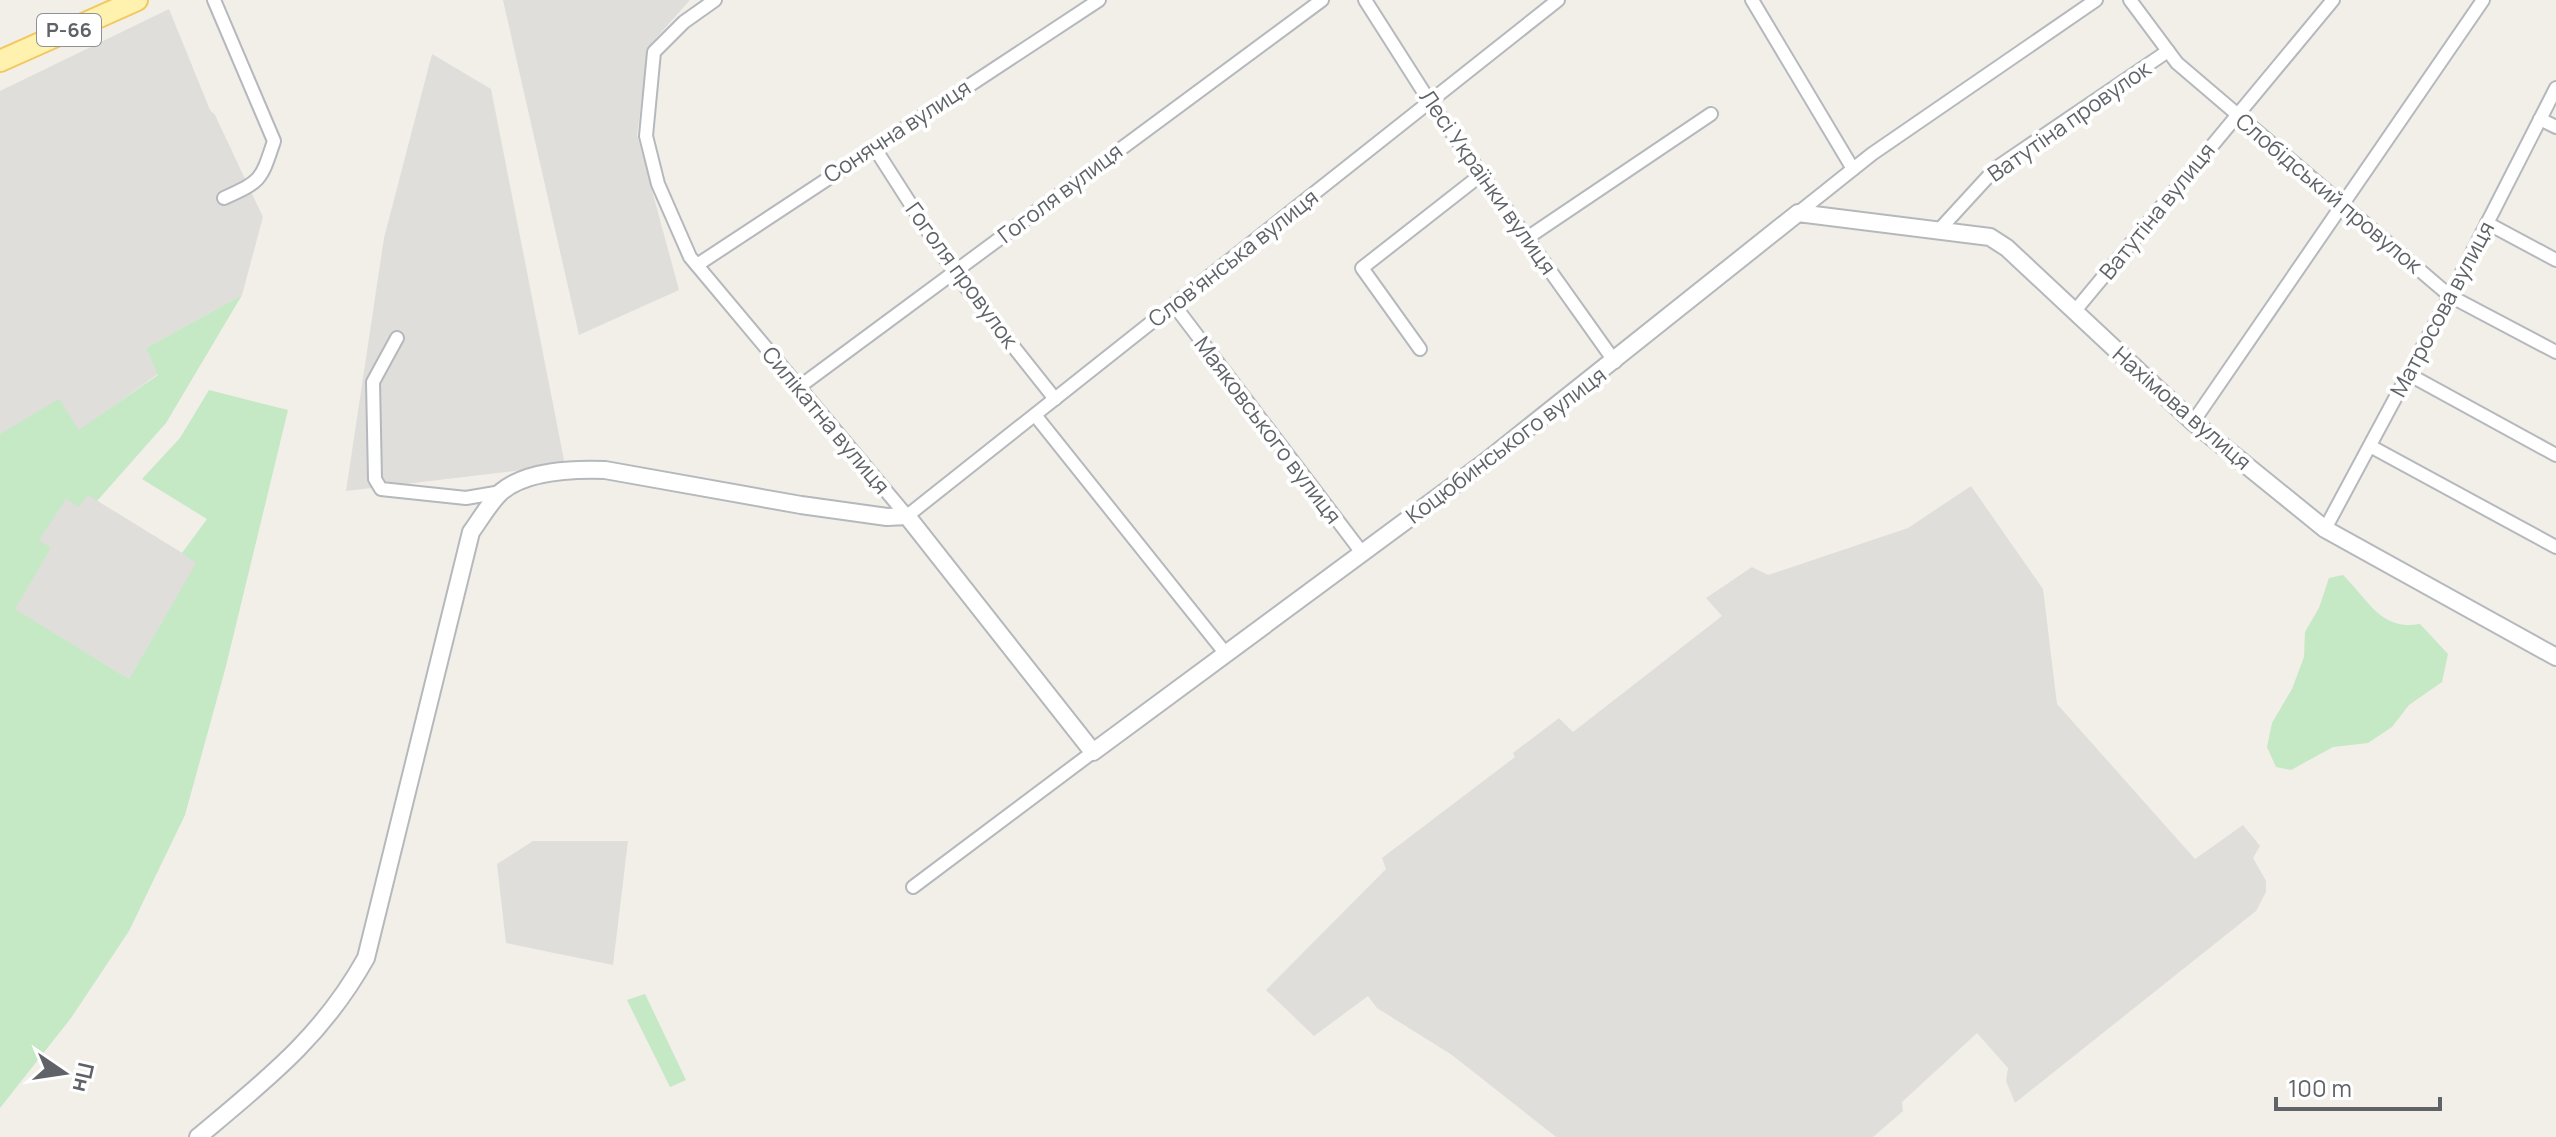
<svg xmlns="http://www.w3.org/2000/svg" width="2556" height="1137" viewBox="0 0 2556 1137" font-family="Manrope,sans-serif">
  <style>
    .industrial { fill: #e0deda }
    .green { fill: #c5e8c5 }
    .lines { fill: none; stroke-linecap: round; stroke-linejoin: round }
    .minor-casing { stroke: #b5b8bc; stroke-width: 16 }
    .tertiary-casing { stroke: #b5b8bc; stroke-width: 20 }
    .primary-casing { stroke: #f2c960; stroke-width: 24 }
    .minor { stroke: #fff; stroke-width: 12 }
    .tertiary { stroke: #fff; stroke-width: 16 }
    .primary { stroke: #fff2af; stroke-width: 20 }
    .labels { text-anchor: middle; stroke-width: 8; stroke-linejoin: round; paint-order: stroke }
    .shield { fill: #fff; stroke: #8f9295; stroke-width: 2 }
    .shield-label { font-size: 20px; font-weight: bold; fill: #5f6368 }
    .street-label { font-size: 22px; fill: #5f6368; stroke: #fff }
  </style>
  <rect width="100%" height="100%" fill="#f1efe8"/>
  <g class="industrial">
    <path d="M 503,0 L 690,0 L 649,46 L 637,135 L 679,290 L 579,335 Z"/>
    <path d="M 169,9 L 210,110 L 215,115 L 263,217 L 242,295 L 146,348 L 158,374 L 79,431 L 0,434 L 0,91 Z"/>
    <path d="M 432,54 L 491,89 L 565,465 L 346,491 L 384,238 Z"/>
    <path d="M 1971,486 L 2043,589 L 2057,704 L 2195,859 L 2243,825 L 2260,846 L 2253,858 L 2266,881 L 2266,892 L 2256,911 L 2015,1103 L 2006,1081 L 2008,1068 L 1977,1033 L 1902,1102 L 1903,1111 L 1873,1137 L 1556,1137 L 1452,1055 L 1377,1008 L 1368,996 L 1314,1036 L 1266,990 L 1386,869 L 1382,858 L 1515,757 L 1513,753 L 1559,718 L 1573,732 L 1722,616 L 1706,598 L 1752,567 L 1768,575 L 1908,528 Z"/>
    <path d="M 88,495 L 197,562 L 129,679 L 14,609 L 51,548 L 37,542 L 66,498 Z"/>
    <path d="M 533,841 L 628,841 L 613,965 L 506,943 L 497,864 Z"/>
  </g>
  <g class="green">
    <path d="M 242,295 L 166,423 L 97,501 L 88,495 L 79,507 L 66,499 L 39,540 L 51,548 L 15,609 L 129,679 L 196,563 L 182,553 L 207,519 L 142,479 L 180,438 L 209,390 L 288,410 L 226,666 L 185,815 L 129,931 L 71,1018 L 0,1108 L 0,434 L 59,399 L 79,430 L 158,375 L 146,348 Z"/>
    <path d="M 2343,575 C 2368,599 2380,631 2420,624 L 2448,654 L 2442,682 L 2409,705 L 2392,727 L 2368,743 L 2333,747 L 2291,770 L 2276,767 L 2267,747 L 2272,723 L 2292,689 L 2304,657 L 2305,632 L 2319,608 L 2329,578 Z"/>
    <path d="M 645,994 L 686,1080 L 670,1087 L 627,1000 Z"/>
  </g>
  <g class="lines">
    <defs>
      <g id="minor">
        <path d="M 214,0 L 274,141 C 261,180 262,181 224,198"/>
        <path d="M 715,0 L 684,22 L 654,52 L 646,136 L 658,184 L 690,257 L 907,516 L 1558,0"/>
        <path d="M 1365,0 L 1430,102 L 1615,362"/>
        <path d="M 1752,0 L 1853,169"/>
        <path d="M 2130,0 L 2177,63 L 2450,296 L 2556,352"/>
        <path d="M 2540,119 L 2556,127"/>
        <path d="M 874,147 L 954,272 L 1055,399"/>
        <path d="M 1798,213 L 1872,154 L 2096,0"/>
        <path d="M 2487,223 L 2556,260"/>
        <path d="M 1940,229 L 1996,168 L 2168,51"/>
        <path d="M 1527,238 L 1711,114"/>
        <path d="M 697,265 L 1099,0"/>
        <path d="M 1174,305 L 1363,554"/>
        <path d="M 2074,312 L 2333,0"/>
        <path d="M 397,338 L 373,382 L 375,479 L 381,489 L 466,498 L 501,492"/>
        <path d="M 1420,349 L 1362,268 L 1482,174"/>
        <path d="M 2408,374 L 2556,455"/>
        <path d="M 799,387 L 1322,0"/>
        <path d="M 1035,415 L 1226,654"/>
        <path d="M 2193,422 L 2483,0"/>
        <path d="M 2370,446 L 2556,547"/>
        <path d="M 2325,529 L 2450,296 L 2556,88"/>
        <path d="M 913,887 L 1093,752"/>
      </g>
      <path id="tertiary" d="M 198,1137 C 266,1080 322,1037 366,958 L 471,532 C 480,520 490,502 501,492 C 527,470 573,469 605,470 L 801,505 L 887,517 L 907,516 L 1093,752 L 1484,463 L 1798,213 L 1990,237 L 2007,248 L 2193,422 L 2325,529 L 2556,657"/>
      <path id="primary" d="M 0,61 L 137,0"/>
    </defs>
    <use href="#minor" class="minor-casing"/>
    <use href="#tertiary" class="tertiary-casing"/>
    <use href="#primary" class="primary-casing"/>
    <use href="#minor" class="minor"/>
    <use href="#tertiary" class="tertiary"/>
    <use href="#primary" class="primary"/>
  </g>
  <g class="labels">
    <rect class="shield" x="37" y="14" width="64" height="32" rx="6"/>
    <g class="shield-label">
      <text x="69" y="37">Р-66</text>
    </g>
    <g class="street-label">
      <text transform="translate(2069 121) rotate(-35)" y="8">Ватутіна провулок</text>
      <text transform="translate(897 131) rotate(-33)" y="8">Сонячна вулиця</text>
      <text transform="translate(1488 182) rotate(55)" y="8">Лесі Українки вулиця</text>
      <text transform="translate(1060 193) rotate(-37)" y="8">Гоголя вулиця</text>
      <text transform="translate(2329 193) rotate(40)" y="8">Слобідський провулок</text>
      <text transform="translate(2157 211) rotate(-51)" y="8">Ватутіна вулиця</text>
      <text transform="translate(1233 258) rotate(-38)" y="8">Слов’янська вулиця</text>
      <text transform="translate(962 275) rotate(54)" y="8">Гоголя провулок</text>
      <text transform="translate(2442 309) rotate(-62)" y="8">Матросова вулиця</text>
      <text transform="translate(2182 408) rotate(41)" y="8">Нахімова вулиця</text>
      <text transform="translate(826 420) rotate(50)" y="8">Силікатна вулиця</text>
      <text transform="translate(1268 430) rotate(53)" y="8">Маяковського вулиця</text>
      <text transform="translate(1506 445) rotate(-37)" y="8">Коцюбинського вулиця</text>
    </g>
  </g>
  <g transform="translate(64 1073) rotate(103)" stroke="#ffffff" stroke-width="6" paint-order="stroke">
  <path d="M0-6L14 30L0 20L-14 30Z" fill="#5f6368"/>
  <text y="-12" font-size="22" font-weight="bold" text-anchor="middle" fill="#5f6368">Пн</text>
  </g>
  <path d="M2276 1097v12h164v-12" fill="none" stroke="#5f6368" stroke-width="4"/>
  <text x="2288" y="1097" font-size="24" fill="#5f6368" stroke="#ffffff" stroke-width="6" paint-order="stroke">100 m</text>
</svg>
